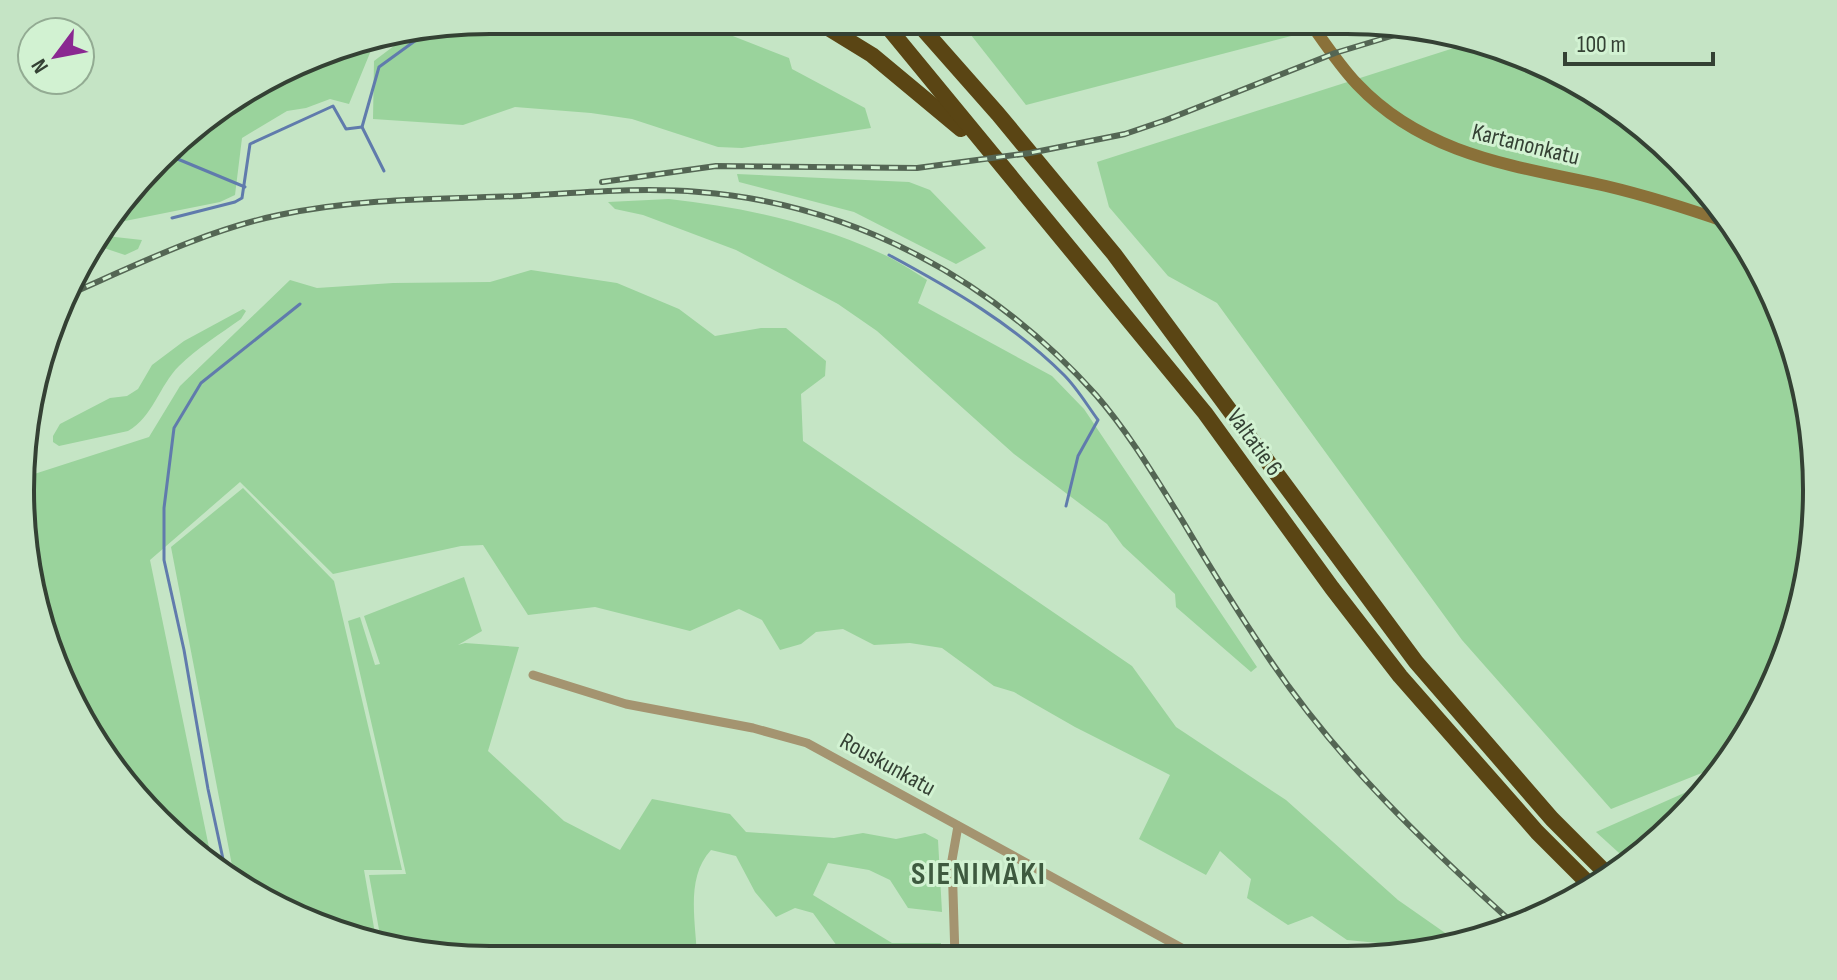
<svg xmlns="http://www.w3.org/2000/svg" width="1837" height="980" viewBox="0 0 1837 980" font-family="'Sofia Sans Condensed',sans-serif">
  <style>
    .green { fill: #9ad39c }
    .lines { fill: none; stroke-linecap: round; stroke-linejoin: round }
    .stream { stroke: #607bac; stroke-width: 3 }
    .street { stroke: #a49470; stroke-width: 9 }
    .secondary { stroke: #8a7139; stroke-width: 12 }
    .highway { stroke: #5a4514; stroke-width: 16 }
    .rail-casing { stroke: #546654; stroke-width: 6 }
    .rail { stroke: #d2f2d2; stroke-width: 3; stroke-dasharray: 9; stroke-linecap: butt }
    .labels { text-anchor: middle; stroke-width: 6; stroke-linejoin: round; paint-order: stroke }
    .street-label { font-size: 24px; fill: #344134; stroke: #d2f2d2 }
    .district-label { font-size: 32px; font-weight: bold; letter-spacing: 2px; fill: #3e5a3f; stroke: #d2f2d2 }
    .rim { fill: none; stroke: #344134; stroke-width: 4 }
  </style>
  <rect width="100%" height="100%" fill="#c5e5c5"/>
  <g class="green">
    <path d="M 490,20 L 692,20 L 789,58 L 792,69 L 865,108 L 871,128 L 742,148 L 718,147 L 632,119 L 591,113 L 515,107 L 463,125 L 373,119 L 374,61 L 411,33 Z"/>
    <path d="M 960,21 L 1290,21 L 1299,34 L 1026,105 Z"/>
    <path d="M 386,37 L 372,48 L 349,104 L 330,99 L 306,108 L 287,111 L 242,138 L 235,195 L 220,202 L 120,222 L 107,220 L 204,117 L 338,45 Z"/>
    <path d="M 1479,40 L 1582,83 L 1720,204 L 1801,368 L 1813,551 L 1754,725 L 1727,763 L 1611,809 L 1462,640 L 1217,303 L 1168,276 L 1109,207 L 1097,162 Z"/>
    <path d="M 737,174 L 909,182 L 930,190 L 986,248 L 956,264 L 854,212 L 739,182 Z"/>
    <path d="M 669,199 C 741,207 812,222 878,252 C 895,259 911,270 927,280 L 918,303 L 1052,376 L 1084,409 L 1257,667 L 1251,672 L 1176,607 L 1175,594 L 1123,546 L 1107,524 L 1014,454 L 877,331 L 838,304 L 736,250 L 643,215 L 615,209 L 608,202 Z"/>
    <path d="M 97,235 L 142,240 L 138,249 L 125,255 L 92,244 Z"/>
    <path d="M 531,270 L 617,283 L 679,309 L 715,336 L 761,328 L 786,328 L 826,361 L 825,376 L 801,394 L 803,441 L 1132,666 L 1176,727 L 1286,800 L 1398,900 L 1461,944 L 1410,955 L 1378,943 L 1347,940 L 1312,916 L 1288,925 L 1247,898 L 1251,879 L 1220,851 L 1206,875 L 1139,839 L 1170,775 L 1075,727 L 1014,692 L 994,686 L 942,648 L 910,643 L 874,645 L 843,629 L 816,632 L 801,644 L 780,650 L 762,620 L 739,609 L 690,631 L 595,607 L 528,615 L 483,545 L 461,546 L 333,574 L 240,482 L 150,560 L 212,862 L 137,800 L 56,670 L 21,521 L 25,477 L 149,437 L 180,386 L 290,280 L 317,288 L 393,283 L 490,282 Z"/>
    <path d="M 243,309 L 246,311 L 241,319 C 220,334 197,348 179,366 C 159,386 153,417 128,431 L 59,446 L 53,442 L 53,436 L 60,424 L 110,398 L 127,396 L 138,389 L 152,365 L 184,341 Z"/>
    <path d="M 243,488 L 334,581 L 402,870 L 364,870 L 377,945 L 368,944 L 255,897 L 235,881 L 171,547 Z"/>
    <path d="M 464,577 L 482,631 L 458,645 L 465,643 L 519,647 L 488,751 L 564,821 L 620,850 L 652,799 L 730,814 L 746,832 L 834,838 L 863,833 L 896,839 L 925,833 L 938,840 L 942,912 L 908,908 L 890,880 L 869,870 L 828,863 L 813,895 L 892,943 L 941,943 L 941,958 L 853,958 L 837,946 L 813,913 L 795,908 L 776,917 L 755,892 L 736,856 L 711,850 C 685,878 696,922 697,958 L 460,959 L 382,946 L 369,875 L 406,874 L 348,621 L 360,617 L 375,665 L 380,664 L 364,616 Z"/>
    <path d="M 1691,790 L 1692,807 L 1629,862 L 1596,832 Z"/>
  </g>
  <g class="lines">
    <g class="stream">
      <path d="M 168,155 L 245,187"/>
      <path d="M 384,171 L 362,127 L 379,67 L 430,30"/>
      <path d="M 172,218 L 235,202 L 242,198 L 250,144 L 333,106 L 346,129 L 362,127"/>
      <path d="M 889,255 C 952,289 1013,324 1064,375 C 1077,388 1087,405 1098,420 L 1078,456 L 1066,506"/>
      <path d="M 226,873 L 208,789 L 184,650 L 164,560 L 164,508 L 174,428 L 201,383 L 300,304"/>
    </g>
    <g class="street">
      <path d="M 533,675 L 626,704 L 753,728 L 807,743 L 1198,957"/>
      <path d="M 955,957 L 952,860 L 958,826"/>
    </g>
    <path class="secondary" d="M 1309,21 C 1324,42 1339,65 1357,84 C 1425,156 1516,166 1606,186 C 1648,196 1689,209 1729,223"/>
    <g class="highway">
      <path d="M 815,20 L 872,55 L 961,129"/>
      <path d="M 882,20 L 1205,413 L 1332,588 L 1400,676 L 1537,832 L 1593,888"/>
      <path d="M 915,20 L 998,114 L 1114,254 L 1416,662 L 1552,819 L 1611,878"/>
    </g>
    <defs>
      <g id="rail">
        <path d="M 602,182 L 716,166 L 917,168 L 1030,153 L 1125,134 L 1166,120 L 1335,53 L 1418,28"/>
        <path d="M 70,294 C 138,264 207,230 279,215 C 358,198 440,199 520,196 C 580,193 639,187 699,192 C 854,204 993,280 1096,395 C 1129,433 1155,477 1182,520 C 1209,566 1238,612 1268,657 C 1336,759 1425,844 1516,926"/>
      </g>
    </defs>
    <use href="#rail" class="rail-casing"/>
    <use href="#rail" class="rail"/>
  </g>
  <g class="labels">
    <g class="street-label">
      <text transform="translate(1526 144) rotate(14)" y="8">Kartanonkatu</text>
      <text transform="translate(1255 442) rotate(54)" y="8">Valtatie 6</text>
      <text transform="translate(888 764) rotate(29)" y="8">Rouskunkatu</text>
    </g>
    <g class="district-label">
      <text x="979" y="884">SIENIMÄKI</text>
    </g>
  </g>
  <path d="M0 0H1837V980H0ZM490 34H1347A456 456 0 0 1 1803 490V490A456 456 0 0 1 1347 946H490A456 456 0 0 1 34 490V490A456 456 0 0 1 490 34Z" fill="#c5e4c5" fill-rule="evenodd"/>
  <path class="rim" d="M490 34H1347A456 456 0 0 1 1803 490V490A456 456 0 0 1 1347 946H490A456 456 0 0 1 34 490V490A456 456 0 0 1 490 34Z"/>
  <g transform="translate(56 56) rotate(238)"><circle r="38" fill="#d2f2d2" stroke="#93ab93" stroke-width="2"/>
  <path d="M0-6L14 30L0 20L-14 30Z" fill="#8a2891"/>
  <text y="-12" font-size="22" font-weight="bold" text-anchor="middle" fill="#344134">N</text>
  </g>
  <path d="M1565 52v12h148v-12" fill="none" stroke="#344134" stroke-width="4"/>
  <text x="1577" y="52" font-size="24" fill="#344134" stroke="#d2f2d2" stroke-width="6" paint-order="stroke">100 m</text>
</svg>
